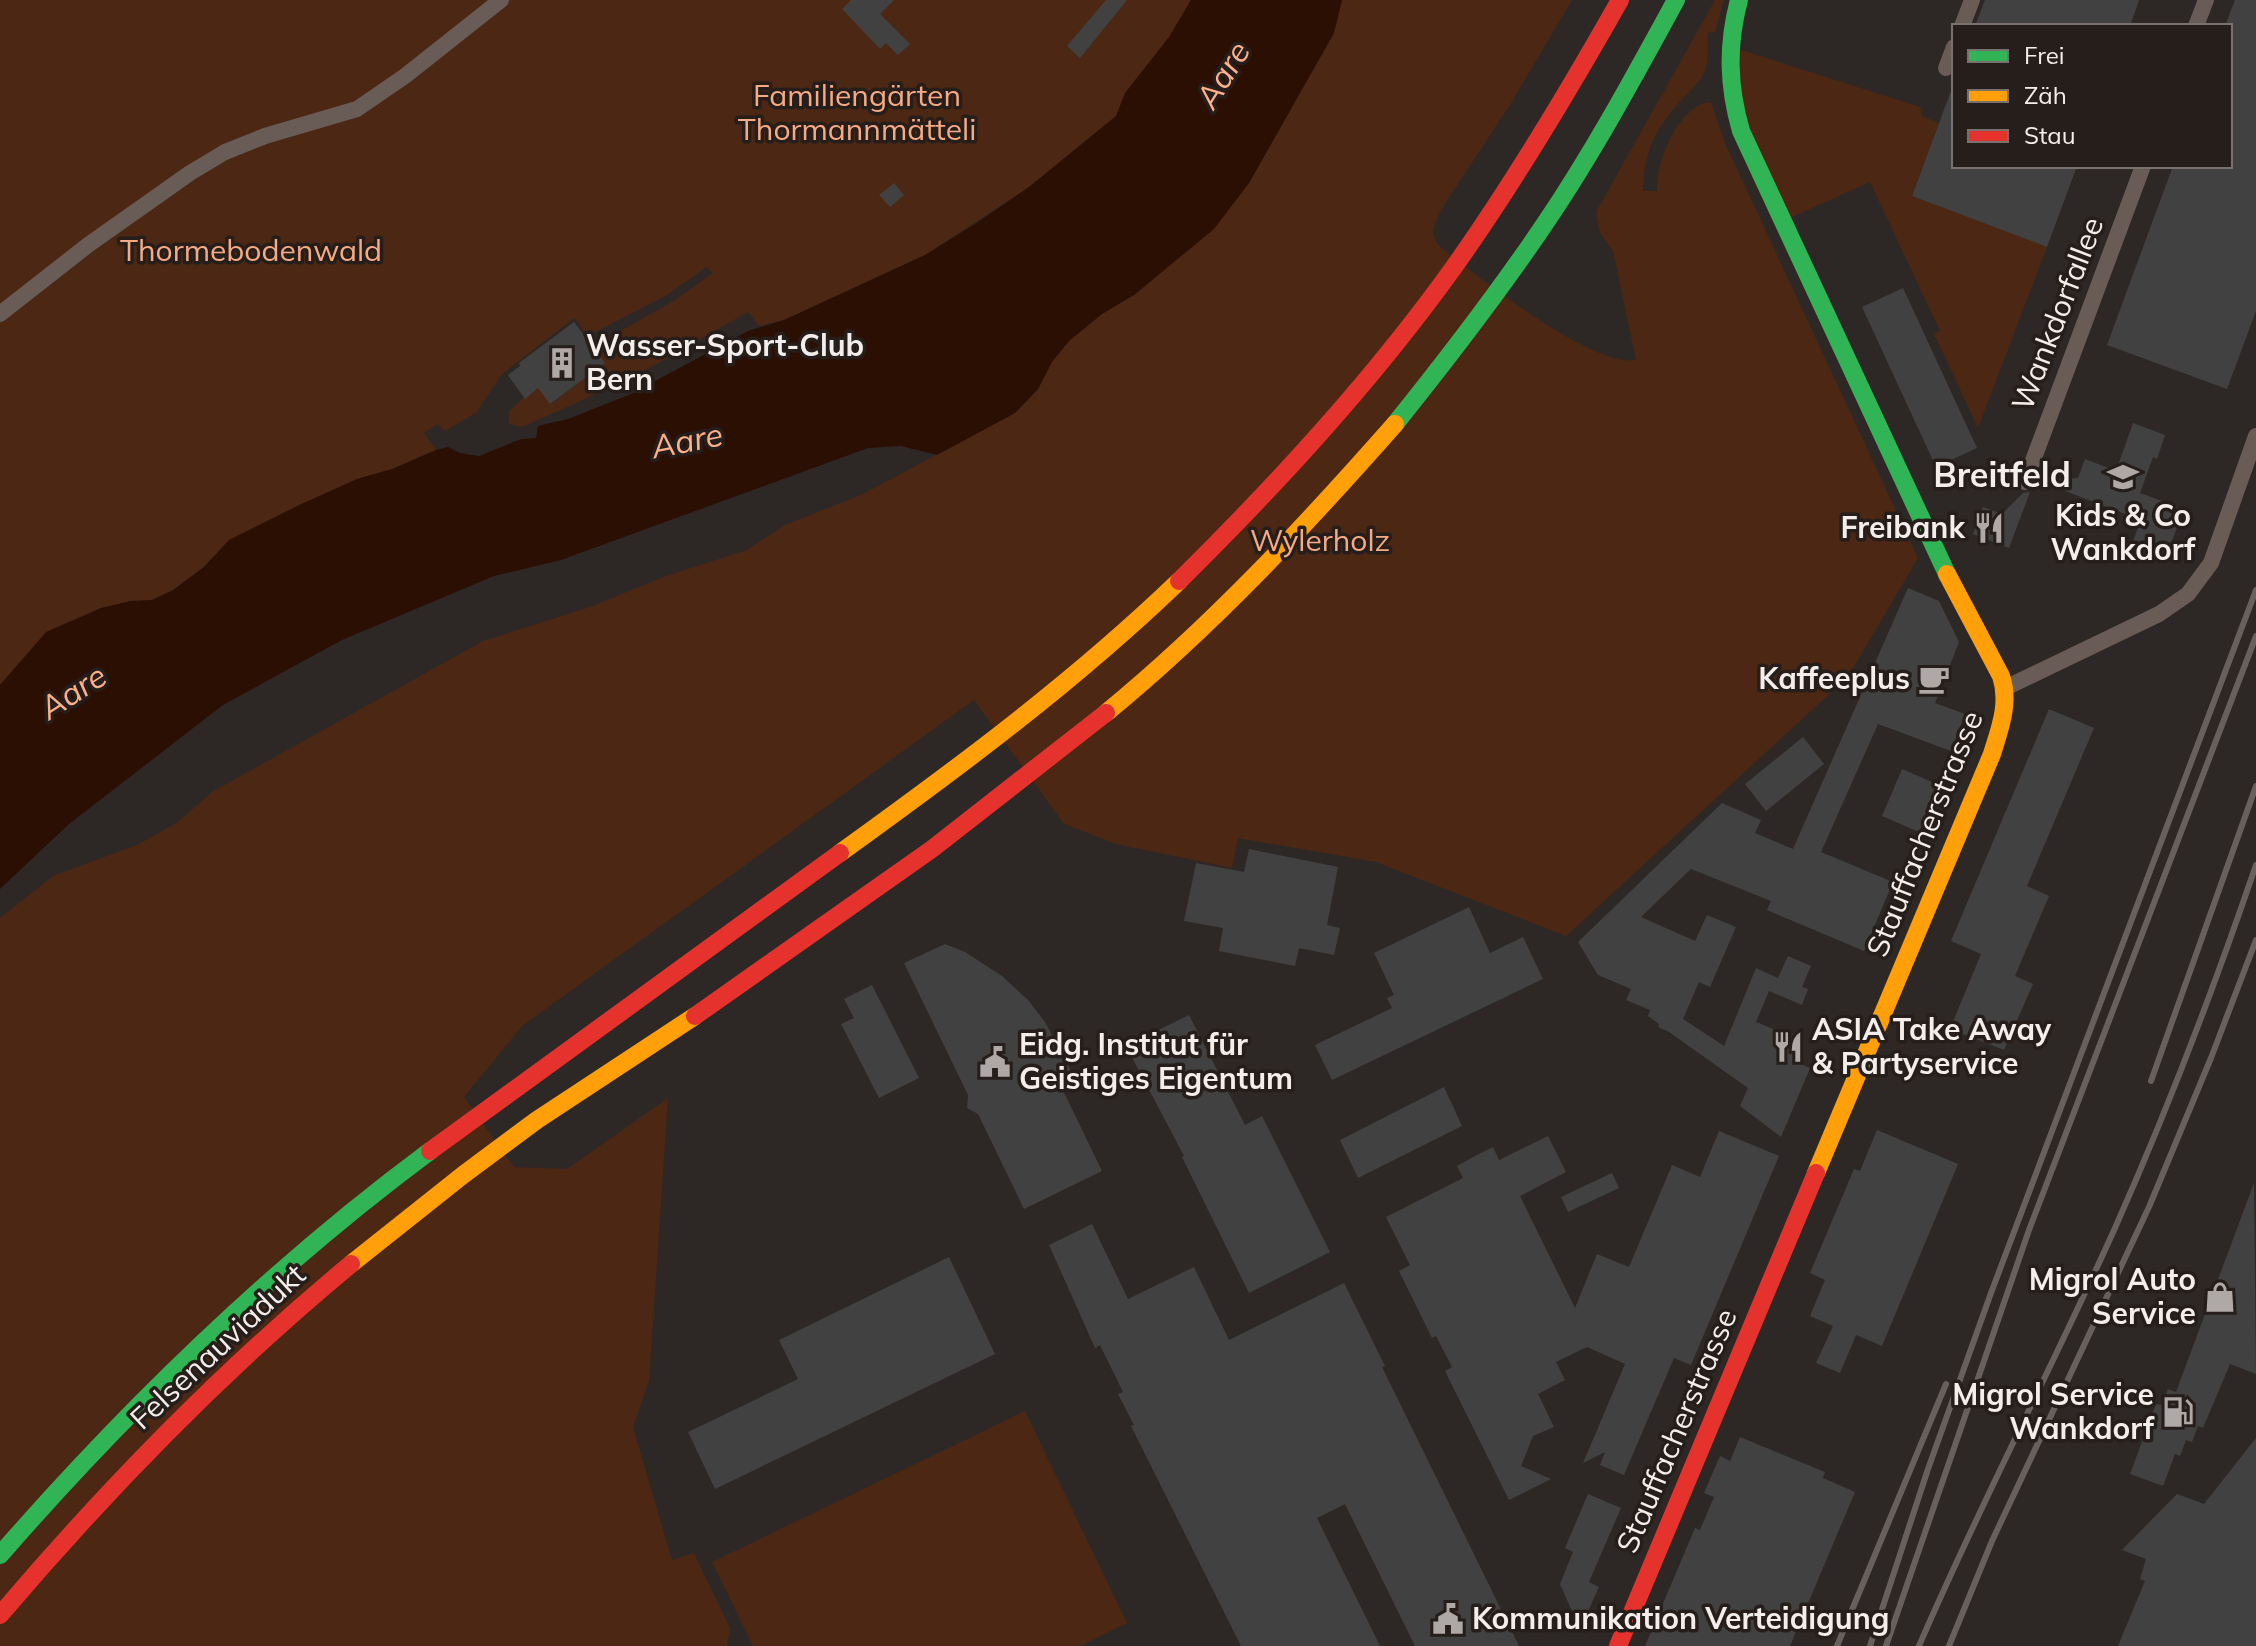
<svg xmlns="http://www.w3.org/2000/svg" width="2256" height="1646" viewBox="0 0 2256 1646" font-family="Mulish,sans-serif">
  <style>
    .green { fill: #4c2713 }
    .water { fill: #2c0f03 }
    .building { fill: #424141 }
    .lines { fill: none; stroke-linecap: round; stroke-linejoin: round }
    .street { stroke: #695c56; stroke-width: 16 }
    .fast { stroke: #30b455; stroke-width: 18 }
    .slow { stroke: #ff9f0a; stroke-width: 18 }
    .jam { stroke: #e5322d; stroke-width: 18 }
    .rail { stroke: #68605d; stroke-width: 6 }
    .labels { text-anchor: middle; stroke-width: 7; stroke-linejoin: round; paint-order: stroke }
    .park-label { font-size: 30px; fill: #f6a983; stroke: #261e1a }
    .street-label { font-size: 30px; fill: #f3edeb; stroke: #261e1a }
    .poi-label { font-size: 30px; font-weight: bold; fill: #f3edeb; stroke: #261e1a; text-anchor: start }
    .water-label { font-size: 32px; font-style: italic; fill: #ffb08a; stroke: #261e1a }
    .quarter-label { font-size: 34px; font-weight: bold; fill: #f3edeb; stroke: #261e1a }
  </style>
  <rect width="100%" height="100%" fill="#2d2826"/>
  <g class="green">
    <path d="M 0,0 L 1191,0 L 1169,38 L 1125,93 L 1116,116 L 1029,187 L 925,255 L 784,320 L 759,326 L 748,312 L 655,365 L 576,403 L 522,427 L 509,424 L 509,411 L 524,397 L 526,398 L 538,388 L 551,404 L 604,363 L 590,342 L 594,339 L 599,343 L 672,302 L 713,273 L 707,267 L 667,295 L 588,336 L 574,318 L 502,374 L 476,413 L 445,431 L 438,424 L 424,433 L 436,450 L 392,469 L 357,479 L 229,540 L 204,567 L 173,590 L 153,600 L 130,601 L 16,668 L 0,685 Z"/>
    <path d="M 1342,0 L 1572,0 L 1510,105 L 1444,205 L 1435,223 L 1433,234 L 1438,245 C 1474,274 1592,368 1636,360 L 1613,251 L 1600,233 L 1596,212 L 1715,0 L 1724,0 L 1715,32 L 1708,33 C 1707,44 1709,60 1705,71 C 1700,84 1686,94 1677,105 C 1653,132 1644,155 1643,191 L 1657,191 C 1656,162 1678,105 1711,102 L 1725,143 L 1918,558 L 1848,677 L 1566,936 L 1376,862 L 1238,838 L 1232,868 L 1116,844 L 1064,824 L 974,700 L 522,1026 L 464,1097 L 514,1167 L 567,1169 L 668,1098 L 649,1381 L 633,1427 L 672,1560 L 694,1553 L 730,1628 L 727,1646 L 0,1646 L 0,918 L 53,876 L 139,844 L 178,822 L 212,792 L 483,641 L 590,607 L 666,576 L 747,550 L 785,525 L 861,495 L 1015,413 L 1038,389 L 1052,362 L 1069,341 L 1102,314 L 1134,295 L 1214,228 L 1249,183 L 1334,33 Z"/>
    <path d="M 1729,46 L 1920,107 L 1922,116 L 1939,123 L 1912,196 L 2047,247 L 1978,428 L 1934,334 L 1940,331 L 1870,182 L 1781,222 L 1751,158 Z"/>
    <path d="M 1025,1411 L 1127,1623 L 1080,1646 L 753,1646 L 712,1562 Z"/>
  </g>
  <path class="water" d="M 1191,0 L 1342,0 L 1334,33 L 1249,183 L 1214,229 L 1134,295 L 1102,314 L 1069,341 L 1052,362 L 1038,389 L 1015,413 L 937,455 L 901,446 L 868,448 L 561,560 L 494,576 L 342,640 L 223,705 L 69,824 L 0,889 L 0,685 L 46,632 L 101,608 L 130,601 L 152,600 L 173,590 L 204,567 L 229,540 L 299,505 L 357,479 L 392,469 L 436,450 L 448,447 L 460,453 L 479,456 L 521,439 L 536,438 L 538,426 L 568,419 L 631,394 L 748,331 L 784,320 L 925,255 L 978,222 L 1029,187 L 1116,116 L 1125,93 L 1169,37 Z"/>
  <g class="building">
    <path d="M 851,0 L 894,0 L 880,14 L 910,44 L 898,55 L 886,43 L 880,49 L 842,9 Z"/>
    <path d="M 1106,0 L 1127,0 L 1080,58 L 1067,46 Z"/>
    <path d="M 1985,0 L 2139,0 L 2130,26 L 1975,26 Z"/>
    <path d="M 2235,0 L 2256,0 L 2256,311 L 2227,389 L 2107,345 L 2173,166 L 2230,166 L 2230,26 L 2225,26 Z"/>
    <path d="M 1952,88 L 1954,166 L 2077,166 L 2047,247 L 1912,196 Z"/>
    <path d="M 894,183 L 904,195 L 890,207 L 879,195 Z"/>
    <path d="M 1903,288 L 1977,448 L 1936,467 L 1862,307 Z"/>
    <path d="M 574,322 L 605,363 L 550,404 L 538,388 L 525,399 L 508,375 L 520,366 L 519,363 Z"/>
    <path d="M 2133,423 L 2165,435 L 2157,459 L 2153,457 L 2140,493 L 2184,509 L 2166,557 L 2132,544 L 2141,520 L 2039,481 L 2078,478 L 2085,459 L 2116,471 Z"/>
    <path d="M 2030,492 L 2009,548 L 1973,534 L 1983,507 L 2002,514 L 2023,493 Z"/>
    <path d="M 1908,588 L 1939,601 L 1959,642 L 1935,703 L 1965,714 L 1951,751 L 1878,724 L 1821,852 L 1893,882 L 1864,951 L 1767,910 L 1771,901 L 1691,869 L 1641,917 L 1695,941 L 1707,915 L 1736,927 L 1710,987 L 1699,982 L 1683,1019 L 1724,1046 L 1756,968 L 1778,978 L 1788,956 L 1811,966 L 1802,987 L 1808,989 L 1802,1005 L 1769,991 L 1756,1022 L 1803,1041 L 1794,1061 L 1810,1068 L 1781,1137 L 1740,1106 L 1748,1088 L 1669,1032 L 1658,1027 L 1659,1024 L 1648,1016 L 1650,1010 L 1626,1000 L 1631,989 L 1598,975 L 1578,942 L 1722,803 L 1761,820 L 1755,833 L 1793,849 Z"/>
    <path d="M 2049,709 L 2094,728 L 2027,886 L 2049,896 L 2015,976 L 2033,984 L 2004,1050 L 1950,1029 L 1981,954 L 1951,941 Z"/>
    <path d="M 1803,737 L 1824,764 L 1766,811 L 1745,784 Z"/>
    <path d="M 1902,769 L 1939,785 L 1919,832 L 1882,816 Z"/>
    <path d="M 1249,849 L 1338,867 L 1327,925 L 1340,928 L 1334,955 L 1299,948 L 1295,966 L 1219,951 L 1223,928 L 1184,921 L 1196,863 L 1244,872 Z"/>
    <path d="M 1469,907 L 1490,953 L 1523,937 L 1543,979 L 1332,1080 L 1315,1045 L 1392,1008 L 1387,998 L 1394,995 L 1374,953 Z"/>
    <path d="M 945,944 L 965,952 L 1002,976 L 1028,1000 L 1045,1022 L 1071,1071 L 1057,1078 L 1102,1171 L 1024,1209 L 978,1114 L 967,1108 L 968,1095 L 904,963 Z"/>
    <path d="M 872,985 L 919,1078 L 879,1098 L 841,1024 L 854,1018 L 844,999 Z"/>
    <path d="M 1189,1015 L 1245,1125 L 1262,1116 L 1330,1252 L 1249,1293 L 1182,1157 L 1184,1156 L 1126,1046 Z"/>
    <path d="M 1444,1087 L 1462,1126 L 1358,1178 L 1340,1140 Z"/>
    <path d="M 1877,1130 L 1958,1164 L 1882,1346 L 1856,1335 L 1840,1373 L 1816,1363 L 1833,1326 L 1810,1316 L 1825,1280 L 1810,1273 L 1854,1169 L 1860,1171 Z"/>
    <path d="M 1719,1131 L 1779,1156 L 1691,1365 L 1674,1358 L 1624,1475 L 1600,1465 L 1605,1452 L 1583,1463 L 1625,1364 L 1587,1347 L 1556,1362 L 1565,1380 L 1538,1394 L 1554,1427 L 1533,1436 L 1521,1466 L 1551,1479 L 1509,1500 L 1445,1371 L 1452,1367 L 1436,1336 L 1432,1338 L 1399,1271 L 1410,1265 L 1386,1217 L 1463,1178 L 1457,1166 L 1475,1156 L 1493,1147 L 1499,1160 L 1548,1136 L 1566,1172 L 1520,1196 L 1575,1308 L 1597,1254 L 1629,1267 L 1672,1165 L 1700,1177 Z"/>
    <path d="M 1612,1173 L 1619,1188 L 1568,1212 L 1561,1197 Z"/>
    <path d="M 2254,1183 L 2256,1374 L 2230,1364 L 2203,1428 L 2198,1426 L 2192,1442 L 2186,1440 L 2180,1456 L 2175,1454 L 2163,1486 L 2130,1474 L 2156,1404 L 2162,1405 L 2168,1389 L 2176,1392 Z"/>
    <path d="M 1092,1224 L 1128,1299 L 1194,1267 L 1229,1340 L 1344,1283 L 1385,1366 L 1382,1367 L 1519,1646 L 1415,1646 L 1345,1504 L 1317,1518 L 1380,1646 L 1241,1646 L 1131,1426 L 1134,1425 L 1118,1394 L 1123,1392 L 1100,1345 L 1095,1348 L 1049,1245 Z"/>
    <path d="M 949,1257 L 995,1354 L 715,1489 L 688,1432 L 798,1379 L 779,1340 Z"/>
    <path d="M 1740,1437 L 1825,1472 L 1823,1478 L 1855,1492 L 1790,1646 L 1645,1646 L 1695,1528 L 1700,1530 L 1714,1497 L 1704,1493 L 1720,1456 L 1730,1461 Z"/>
    <path d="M 2256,1438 L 2256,1646 L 2118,1646 L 2145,1581 L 2140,1579 L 2146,1559 L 2122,1550 L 2177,1494 L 2204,1504 Z"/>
    <path d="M 1588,1494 L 1621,1508 L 1589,1582 L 1599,1587 L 1580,1629 L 1560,1584 L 1573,1552 L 1565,1548 Z"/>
  </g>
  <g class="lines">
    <g class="street">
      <path d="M 1962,26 L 1972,0"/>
      <path d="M 2196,26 L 2206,0"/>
      <path d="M 1946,68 L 1954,47"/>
      <path d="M 0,314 L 88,245 L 190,173 L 225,152 L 265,136 L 357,109 L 405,76 L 501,0"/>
      <path d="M 2025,482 L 2143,166"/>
      <path d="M 2005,688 L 2159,614 L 2188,594 L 2211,563 L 2256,436"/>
    </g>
    <g class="fast">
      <path d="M 1739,0 C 1727,45 1728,86 1741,131 L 1947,574"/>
      <path d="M 1395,424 C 1448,358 1499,292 1546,222 C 1594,151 1635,75 1676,0"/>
      <path d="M 0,1555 C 130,1406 271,1269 430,1151"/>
    </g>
    <g class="slow">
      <path d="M 1106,713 C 1212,626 1305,526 1395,424"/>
      <path d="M 840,853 C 958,768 1074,682 1179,581"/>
      <path d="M 1816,1173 L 1992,754 C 2000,728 2010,703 2001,676 L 1947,574"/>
      <path d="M 351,1264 L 463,1175 L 537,1120 L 695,1016"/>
    </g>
    <g class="jam">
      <path d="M 1179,581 C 1278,483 1372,381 1454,267 C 1515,181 1568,92 1620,0"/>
      <path d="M 695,1016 L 932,849 L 1106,713"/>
      <path d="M 430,1151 L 840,853"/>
      <path d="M 0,1615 C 108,1488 223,1370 351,1264"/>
      <path d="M 1618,1646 L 1816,1173"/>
    </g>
    <g class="rail">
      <path d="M 2151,1081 L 2256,786"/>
      <path d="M 1837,1646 L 1946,1384"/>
      <path d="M 1870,1646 L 1928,1469 L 1991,1293 L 2256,590"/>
      <path d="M 1886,1646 L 2029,1230 L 2256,636"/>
      <path d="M 1919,1646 C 1980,1504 2052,1368 2115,1228 C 2168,1109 2214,988 2256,865"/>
      <path d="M 1949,1646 L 1992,1541 L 2149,1207 L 2211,1058 L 2256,940"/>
    </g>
  </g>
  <defs>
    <symbol id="building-bare" viewBox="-9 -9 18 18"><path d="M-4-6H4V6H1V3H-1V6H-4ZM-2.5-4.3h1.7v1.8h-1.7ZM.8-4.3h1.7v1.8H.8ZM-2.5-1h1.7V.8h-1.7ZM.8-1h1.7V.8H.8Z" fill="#aea8a6" stroke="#261e1a" stroke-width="2.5" paint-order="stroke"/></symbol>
    <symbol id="school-bare" viewBox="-9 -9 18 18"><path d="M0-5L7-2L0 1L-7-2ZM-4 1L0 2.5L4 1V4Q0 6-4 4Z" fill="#aea8a6" stroke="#261e1a" stroke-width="2.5" paint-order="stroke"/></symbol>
    <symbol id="restaurant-bare" viewBox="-9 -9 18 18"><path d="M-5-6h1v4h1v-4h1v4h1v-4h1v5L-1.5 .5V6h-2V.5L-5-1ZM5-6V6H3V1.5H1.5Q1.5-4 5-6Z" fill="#aea8a6" stroke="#261e1a" stroke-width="2.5" paint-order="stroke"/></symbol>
    <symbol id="cafe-bare" viewBox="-9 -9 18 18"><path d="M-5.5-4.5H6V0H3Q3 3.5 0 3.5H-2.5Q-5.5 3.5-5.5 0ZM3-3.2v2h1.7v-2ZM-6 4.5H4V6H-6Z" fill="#aea8a6" stroke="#261e1a" stroke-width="2.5" paint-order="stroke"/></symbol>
    <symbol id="civic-bare" viewBox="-9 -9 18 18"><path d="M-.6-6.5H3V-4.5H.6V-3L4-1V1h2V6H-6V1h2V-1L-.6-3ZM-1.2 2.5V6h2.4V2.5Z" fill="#aea8a6" stroke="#261e1a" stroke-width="2.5" paint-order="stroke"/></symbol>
    <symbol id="shop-bare" viewBox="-9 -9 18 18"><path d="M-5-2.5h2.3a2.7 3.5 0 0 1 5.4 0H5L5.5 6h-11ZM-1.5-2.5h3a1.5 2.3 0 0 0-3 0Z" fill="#aea8a6" stroke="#261e1a" stroke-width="2.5" paint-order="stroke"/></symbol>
    <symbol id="fuel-bare" viewBox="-9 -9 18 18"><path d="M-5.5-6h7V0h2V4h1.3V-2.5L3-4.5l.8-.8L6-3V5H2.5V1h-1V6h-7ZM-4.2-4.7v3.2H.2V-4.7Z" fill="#aea8a6" stroke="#261e1a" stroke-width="2.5" paint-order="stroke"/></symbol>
  </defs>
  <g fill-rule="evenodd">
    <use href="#building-bare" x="540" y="341" width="44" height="44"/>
    <use href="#school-bare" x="2101" y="455" width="44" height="44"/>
    <use href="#restaurant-bare" x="1967" y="506" width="44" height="44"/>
    <use href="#cafe-bare" x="1912" y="657" width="44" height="44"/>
    <use href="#restaurant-bare" x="1766" y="1025" width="44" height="44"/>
    <use href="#civic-bare" x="973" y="1040" width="44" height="44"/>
    <use href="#shop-bare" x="2198" y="1275" width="44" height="44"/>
    <use href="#fuel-bare" x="2156" y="1390" width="44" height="44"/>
    <use href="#civic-bare" x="1426" y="1597" width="44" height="44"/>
  </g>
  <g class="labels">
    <g class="park-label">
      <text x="857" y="106">Familiengärten<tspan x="857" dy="34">Thormannmätteli</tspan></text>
      <text x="251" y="261">Thormebodenwald</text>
      <text x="1320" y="551">Wylerholz</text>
    </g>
    <g class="street-label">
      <text transform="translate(2058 314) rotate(-69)" y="10">Wankdorfallee</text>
      <text transform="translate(1925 834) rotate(-68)" y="10">Stauffacherstrasse</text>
      <text transform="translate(218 1347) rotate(-43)" y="10">Felsenauviadukt</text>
      <text transform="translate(1677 1431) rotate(-67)" y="10">Stauffacherstrasse</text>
    </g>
    <g class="poi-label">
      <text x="586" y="356">Wasser-Sport-Club<tspan x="586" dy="34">Bern</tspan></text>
      <text x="2123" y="526" text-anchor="middle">Kids &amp; Co<tspan x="2123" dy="34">Wankdorf</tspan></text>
      <text x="1965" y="538" text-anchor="end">Freibank</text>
      <text x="1910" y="689" text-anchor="end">Kaffeeplus</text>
      <text x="1812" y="1040">ASIA Take Away<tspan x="1812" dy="34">&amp; Partyservice</tspan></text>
      <text x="1019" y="1055">Eidg. Institut für<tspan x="1019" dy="34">Geistiges Eigentum</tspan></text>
      <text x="2196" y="1290" text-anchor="end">Migrol Auto<tspan x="2196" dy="34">Service</tspan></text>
      <text x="2154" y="1405" text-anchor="end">Migrol Service<tspan x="2154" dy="34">Wankdorf</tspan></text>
      <text x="1472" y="1629">Kommunikation Verteidigung</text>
    </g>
    <g class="water-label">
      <text transform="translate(1223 75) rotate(-58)" y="11">Aare</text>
      <text transform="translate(687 441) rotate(-11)" y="11">Aare</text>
      <text transform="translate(73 692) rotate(-33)" y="11">Aare</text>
    </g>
    <g class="quarter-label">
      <text x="2002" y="487">Breitfeld</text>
    </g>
  </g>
  <rect x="1952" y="24" width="280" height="144" fill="#261e1a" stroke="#78716e" stroke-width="2"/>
  <rect x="1968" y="50" width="40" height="12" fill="#30b455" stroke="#78716e" stroke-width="2"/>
  <text x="2024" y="64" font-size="24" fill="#f3edeb">Frei</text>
  <rect x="1968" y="90" width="40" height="12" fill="#ff9f0a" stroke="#78716e" stroke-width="2"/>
  <text x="2024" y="104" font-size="24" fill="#f3edeb">Zäh</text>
  <rect x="1968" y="130" width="40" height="12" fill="#e5322d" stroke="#78716e" stroke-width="2"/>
  <text x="2024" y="144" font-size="24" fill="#f3edeb">Stau</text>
</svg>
